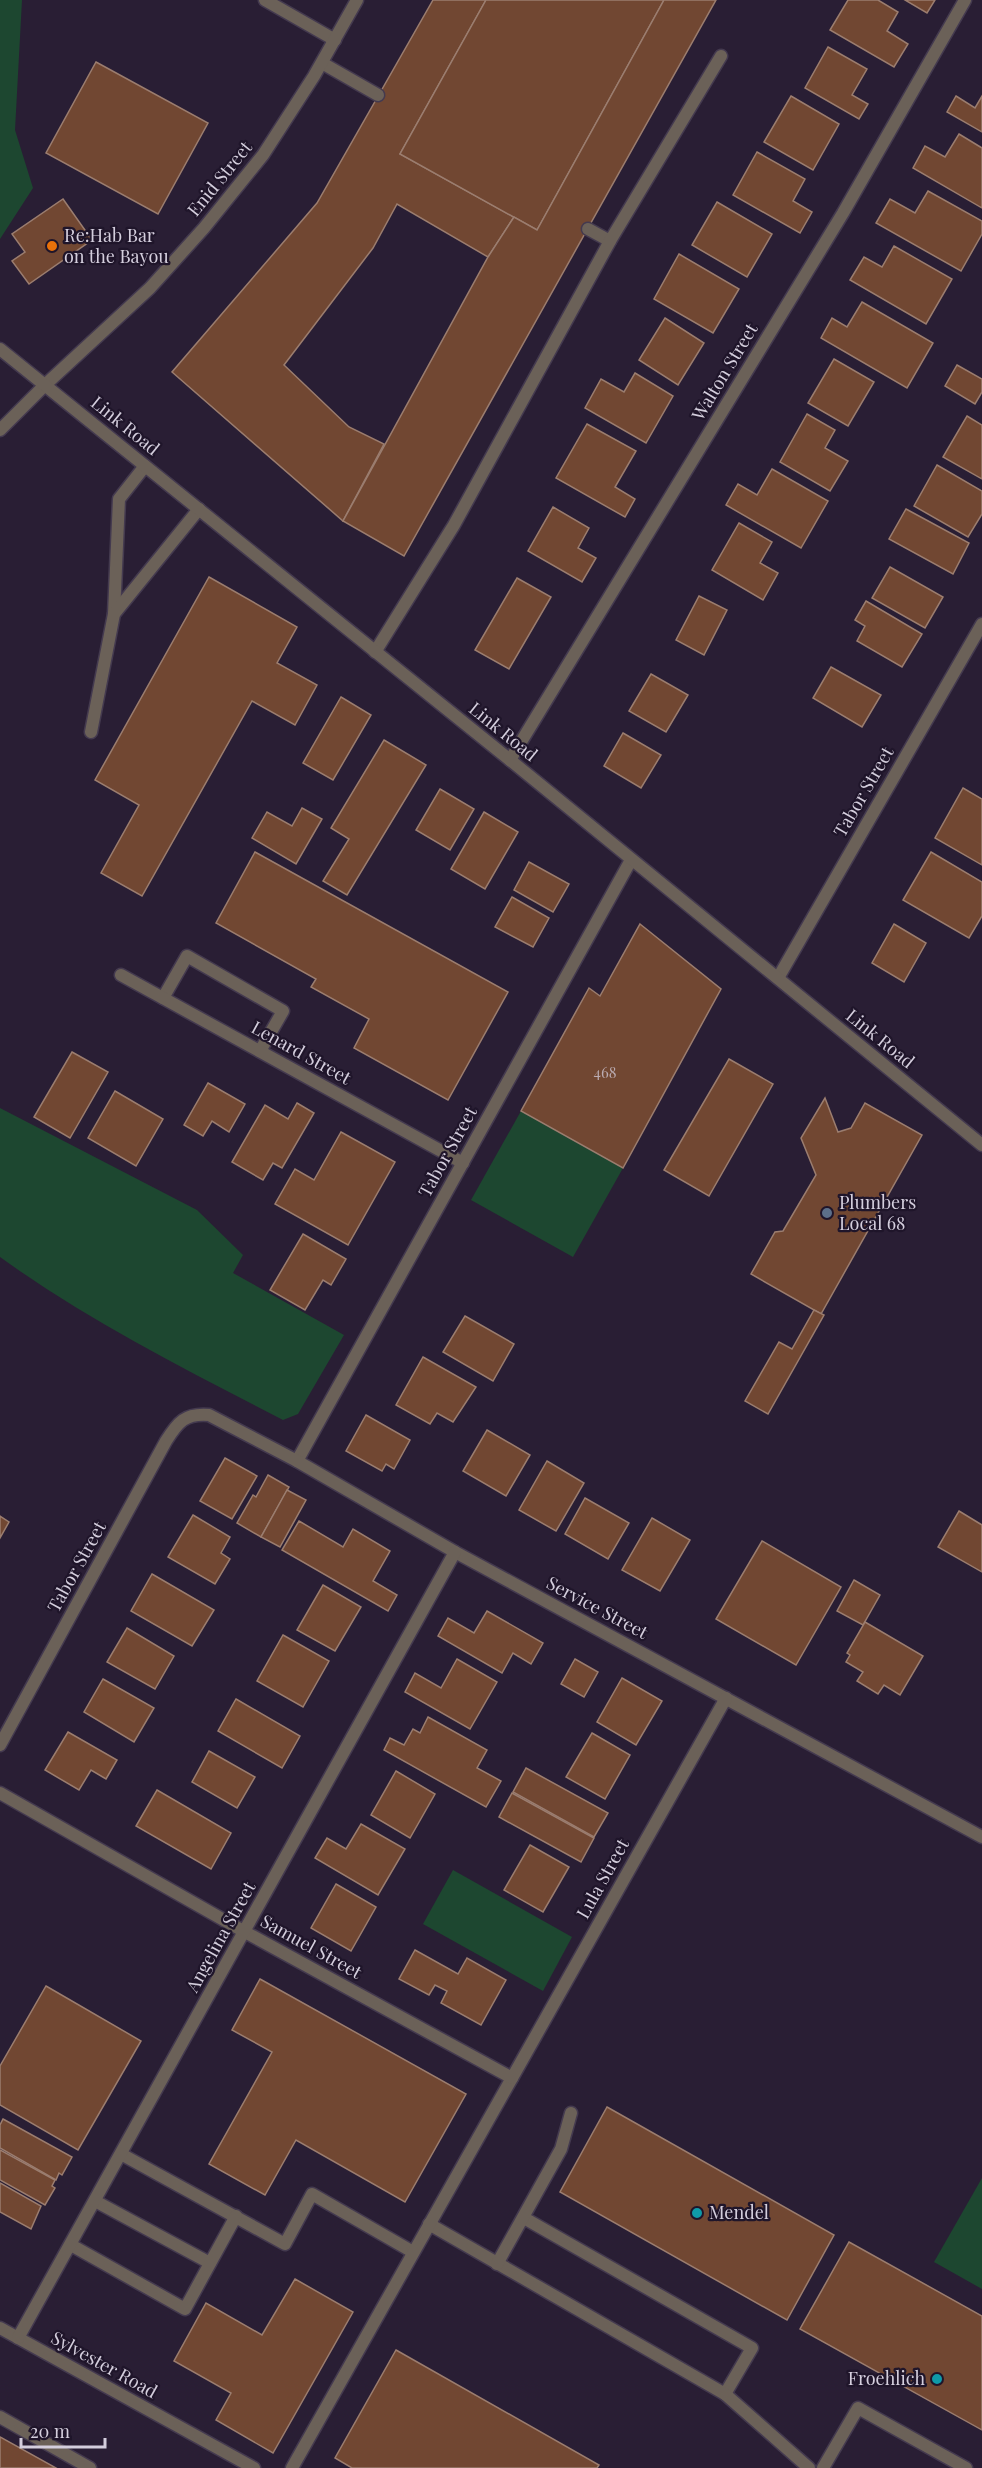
<svg xmlns="http://www.w3.org/2000/svg" width="982" height="2468" viewBox="0 0 982 2468" font-family="'Playfair Display',serif">
  <style>
    .green { fill: #1d4730 }
    .building { fill: #714732; stroke: #9b7d6f; stroke-width: 1.5 }
    .lines { fill: none; stroke-linecap: round; stroke-linejoin: round }
    .service-casing { stroke: #443a4f; stroke-width: 15 }
    .minor-casing { stroke: #443a4f; stroke-width: 15 }
    .tertiary-casing { stroke: #443a4f; stroke-width: 15 }
    .service { stroke: #6b6158; stroke-width: 12 }
    .minor { stroke: #6b6158; stroke-width: 12 }
    .tertiary { stroke: #6b6158; stroke-width: 12 }
    .food-dot { fill: #e8710a; stroke: #1f152a; stroke-width: 2 }
    .service-dot { fill: #5c6f8a; stroke: #1f152a; stroke-width: 2 }
    .culture-dot { fill: #0f9aa8; stroke: #1f152a; stroke-width: 2 }
    .labels { text-anchor: middle; stroke-width: 4.5; stroke-linejoin: round; paint-order: stroke }
    .number-label { font-size: 15px; fill: #bbacb2 }
    .street-label { font-size: 18px; fill: #d4cedd; stroke: #1f152a }
    .poi-label { font-size: 18px; fill: #d4cedd; stroke: #1f152a; text-anchor: start }
  </style>
  <rect width="100%" height="100%" fill="#291e34"/>
  <g class="green">
    <path d="M 0,0 L 22,0 L 15,130 L 33,188 L 0,239 Z"/>
    <path d="M 0,1108 L 197,1210 L 243,1255 L 233,1273 L 344,1335 L 298,1414 L 283,1420 C 187,1370 88,1321 0,1257 Z"/>
    <path d="M 521,1111 L 623,1168 L 573,1257 L 471,1200 Z"/>
    <path d="M 453,1870 L 572,1937 L 543,1991 L 423,1924 Z"/>
    <path d="M 982,2178 L 982,2289 L 934,2262 Z"/>
  </g>
  <g class="building">
    <path d="M 433,0 L 486,0 L 400,154 L 514,217 L 488,257 L 397,204 L 373,248 L 284,365 L 349,427 L 384,444 L 343,521 L 172,372 L 317,203 Z"/>
    <path d="M 486,0 L 664,0 L 537,230 L 400,154 Z"/>
    <path d="M 664,0 L 716,0 L 404,556 L 343,521 L 488,257 L 514,217 L 537,230 Z"/>
    <path d="M 848,0 L 878,0 L 898,12 L 887,31 L 908,44 L 894,67 L 830,30 Z"/>
    <path d="M 905,0 L 935,0 L 927,13 Z"/>
    <path d="M 828,47 L 867,69 L 852,95 L 868,104 L 859,119 L 805,88 Z"/>
    <path d="M 96,62 L 208,123 L 158,214 L 46,153 Z"/>
    <path d="M 791,96 L 839,124 L 813,170 L 764,142 Z"/>
    <path d="M 956,96 L 975,108 L 982,96 L 982,132 L 947,112 Z"/>
    <path d="M 959,134 L 982,148 L 982,208 L 913,168 L 925,146 L 945,157 Z"/>
    <path d="M 757,152 L 805,179 L 793,201 L 812,212 L 800,233 L 733,195 Z"/>
    <path d="M 928,191 L 982,221 L 982,234 L 961,271 L 876,223 L 890,199 L 915,213 Z"/>
    <path d="M 63,199 L 92,240 L 29,284 L 12,261 L 25,252 L 12,234 Z"/>
    <path d="M 717,202 L 772,234 L 747,277 L 692,245 Z"/>
    <path d="M 894,246 L 952,279 L 926,324 L 850,280 L 864,257 L 882,267 Z"/>
    <path d="M 679,254 L 739,289 L 713,333 L 654,299 Z"/>
    <path d="M 862,302 L 933,343 L 907,388 L 821,338 L 832,318 L 847,327 Z"/>
    <path d="M 665,318 L 704,343 L 678,385 L 639,360 Z"/>
    <path d="M 834,359 L 874,382 L 848,426 L 808,403 Z"/>
    <path d="M 957,365 L 982,379 L 982,392 L 975,404 L 945,386 Z"/>
    <path d="M 635,373 L 673,396 L 646,443 L 585,408 L 601,379 L 624,392 Z"/>
    <path d="M 807,414 L 835,430 L 825,448 L 848,461 L 830,491 L 780,462 Z"/>
    <path d="M 967,416 L 982,425 L 982,479 L 943,457 Z"/>
    <path d="M 587,424 L 636,451 L 615,487 L 635,499 L 625,517 L 556,478 Z"/>
    <path d="M 937,465 L 982,491 L 982,514 L 968,537 L 914,506 Z"/>
    <path d="M 772,469 L 828,501 L 801,548 L 726,505 L 738,484 L 757,495 Z"/>
    <path d="M 553,507 L 589,528 L 578,548 L 596,558 L 582,582 L 528,551 Z"/>
    <path d="M 906,509 L 969,543 L 953,574 L 889,539 Z"/>
    <path d="M 739,523 L 772,542 L 760,563 L 778,573 L 763,600 L 712,570 Z"/>
    <path d="M 890,567 L 943,597 L 925,628 L 872,598 Z"/>
    <path d="M 209,577 L 297,627 L 277,663 L 317,685 L 295,725 L 252,701 L 142,896 L 101,873 L 139,805 L 95,780 Z"/>
    <path d="M 517,578 L 551,597 L 509,669 L 475,650 Z"/>
    <path d="M 699,596 L 727,610 L 704,655 L 676,640 Z"/>
    <path d="M 866,601 L 922,634 L 902,667 L 857,641 L 865,626 L 855,620 Z"/>
    <path d="M 831,667 L 881,695 L 862,727 L 813,698 Z"/>
    <path d="M 651,674 L 688,695 L 666,732 L 629,711 Z"/>
    <path d="M 341,697 L 371,715 L 333,780 L 303,763 Z"/>
    <path d="M 623,733 L 661,755 L 641,788 L 604,766 Z"/>
    <path d="M 384,740 L 426,765 L 347,895 L 323,881 L 349,839 L 331,828 Z"/>
    <path d="M 963,788 L 982,799 L 982,865 L 935,838 Z"/>
    <path d="M 440,789 L 474,809 L 450,850 L 416,830 Z"/>
    <path d="M 302,808 L 322,819 L 296,864 L 252,838 L 267,812 L 292,826 Z"/>
    <path d="M 484,812 L 518,832 L 485,889 L 451,869 Z"/>
    <path d="M 255,852 L 508,992 L 448,1100 L 354,1048 L 369,1019 L 311,987 L 316,979 L 216,923 Z"/>
    <path d="M 931,852 L 982,882 L 982,916 L 969,938 L 903,900 Z"/>
    <path d="M 529,862 L 569,884 L 553,912 L 514,890 Z"/>
    <path d="M 512,897 L 549,918 L 533,947 L 495,927 Z"/>
    <path d="M 640,924 L 721,989 L 623,1168 L 521,1111 L 589,988 L 600,996 Z"/>
    <path d="M 894,924 L 926,943 L 904,982 L 872,963 Z"/>
    <path d="M 72,1052 L 108,1072 L 70,1138 L 34,1117 Z"/>
    <path d="M 729,1059 L 773,1084 L 709,1196 L 664,1170 Z"/>
    <path d="M 208,1083 L 245,1104 L 229,1132 L 212,1121 L 203,1136 L 184,1125 Z"/>
    <path d="M 115,1091 L 163,1119 L 136,1166 L 88,1138 Z"/>
    <path d="M 825,1098 L 838,1132 L 851,1128 L 865,1103 L 922,1135 L 821,1314 L 751,1274 L 775,1232 L 783,1231 L 816,1175 L 801,1138 Z"/>
    <path d="M 297,1103 L 314,1113 L 282,1168 L 273,1163 L 263,1180 L 232,1162 L 265,1105 L 288,1119 Z"/>
    <path d="M 341,1132 L 395,1162 L 348,1245 L 275,1204 L 295,1169 L 314,1180 Z"/>
    <path d="M 303,1234 L 346,1259 L 331,1285 L 323,1280 L 305,1310 L 270,1290 Z"/>
    <path d="M 814,1310 L 824,1315 L 768,1414 L 745,1401 L 779,1342 L 792,1349 Z"/>
    <path d="M 465,1316 L 514,1344 L 493,1381 L 443,1352 Z"/>
    <path d="M 423,1357 L 476,1387 L 453,1422 L 437,1413 L 430,1424 L 396,1405 Z"/>
    <path d="M 366,1415 L 410,1440 L 394,1469 L 386,1464 L 382,1471 L 346,1451 Z"/>
    <path d="M 487,1430 L 530,1455 L 506,1496 L 463,1471 Z"/>
    <path d="M 225,1458 L 257,1476 L 232,1519 L 200,1501 Z"/>
    <path d="M 547,1461 L 584,1483 L 556,1531 L 519,1510 Z"/>
    <path d="M 268,1475 L 289,1487 L 261,1537 L 237,1523 L 253,1495 L 256,1497 Z"/>
    <path d="M 287,1490 L 306,1500 L 280,1547 L 261,1537 Z"/>
    <path d="M 585,1498 L 629,1523 L 608,1559 L 565,1534 Z"/>
    <path d="M 959,1511 L 982,1525 L 982,1572 L 938,1547 Z"/>
    <path d="M 193,1515 L 230,1537 L 221,1553 L 230,1559 L 215,1584 L 168,1557 Z"/>
    <path d="M 0,1516 L 9,1522 L 0,1538 Z"/>
    <path d="M 652,1518 L 690,1540 L 660,1591 L 622,1570 Z"/>
    <path d="M 299,1521 L 343,1547 L 353,1529 L 390,1551 L 373,1581 L 397,1595 L 388,1611 L 282,1550 Z"/>
    <path d="M 762,1541 L 841,1587 L 796,1665 L 716,1619 Z"/>
    <path d="M 152,1574 L 214,1610 L 192,1646 L 131,1611 Z"/>
    <path d="M 854,1580 L 880,1595 L 863,1625 L 837,1611 Z"/>
    <path d="M 323,1585 L 361,1607 L 335,1651 L 297,1630 Z"/>
    <path d="M 487,1611 L 543,1643 L 531,1664 L 513,1653 L 502,1673 L 438,1636 L 448,1618 L 474,1633 Z"/>
    <path d="M 865,1622 L 923,1656 L 900,1695 L 884,1685 L 878,1694 L 857,1681 L 863,1672 L 846,1662 L 850,1655 L 847,1653 Z"/>
    <path d="M 127,1628 L 174,1656 L 155,1689 L 107,1662 Z"/>
    <path d="M 283,1635 L 329,1661 L 303,1707 L 257,1681 Z"/>
    <path d="M 457,1659 L 497,1682 L 470,1729 L 405,1692 L 415,1673 L 441,1688 Z"/>
    <path d="M 575,1659 L 598,1672 L 584,1697 L 561,1684 Z"/>
    <path d="M 622,1678 L 662,1701 L 636,1745 L 597,1722 Z"/>
    <path d="M 103,1679 L 154,1708 L 134,1742 L 84,1712 Z"/>
    <path d="M 236,1699 L 300,1736 L 282,1768 L 218,1731 Z"/>
    <path d="M 428,1717 L 487,1750 L 477,1768 L 501,1781 L 486,1807 L 384,1750 L 390,1738 L 404,1745 L 413,1729 L 420,1733 Z"/>
    <path d="M 68,1732 L 117,1760 L 106,1779 L 91,1770 L 79,1790 L 45,1770 Z"/>
    <path d="M 592,1733 L 630,1755 L 605,1799 L 566,1777 Z"/>
    <path d="M 209,1751 L 255,1777 L 237,1808 L 192,1782 Z"/>
    <path d="M 526,1768 L 608,1813 L 594,1837 L 513,1792 Z"/>
    <path d="M 396,1771 L 435,1794 L 410,1838 L 371,1815 Z"/>
    <path d="M 157,1790 L 231,1833 L 211,1869 L 136,1826 Z"/>
    <path d="M 512,1793 L 594,1838 L 581,1862 L 499,1817 Z"/>
    <path d="M 361,1824 L 405,1849 L 378,1895 L 315,1858 L 327,1838 L 346,1849 Z"/>
    <path d="M 530,1845 L 569,1867 L 543,1912 L 504,1890 Z"/>
    <path d="M 336,1884 L 376,1907 L 351,1951 L 311,1928 Z"/>
    <path d="M 415,1950 L 458,1974 L 467,1958 L 506,1980 L 481,2025 L 441,2003 L 447,1991 L 435,1985 L 429,1995 L 399,1979 Z"/>
    <path d="M 260,1979 L 466,2094 L 405,2202 L 296,2140 L 265,2195 L 209,2164 L 272,2052 L 232,2030 Z"/>
    <path d="M 46,1986 L 141,2041 L 78,2150 L 0,2105 L 0,2066 Z"/>
    <path d="M 607,2107 L 834,2235 L 787,2320 L 560,2192 Z"/>
    <path d="M 3,2119 L 72,2157 L 62,2175 L 59,2173 L 56,2180 L 0,2148 L 0,2125 Z"/>
    <path d="M 0,2150 L 55,2180 L 52,2186 L 55,2188 L 45,2205 L 0,2180 Z"/>
    <path d="M 0,2183 L 41,2206 L 31,2229 L 0,2212 Z"/>
    <path d="M 849,2242 L 982,2316 L 982,2430 L 800,2329 Z"/>
    <path d="M 295,2279 L 353,2312 L 273,2453 L 216,2420 L 231,2393 L 174,2361 L 206,2303 L 262,2335 Z"/>
    <path d="M 396,2350 L 599,2465 L 597,2468 L 352,2468 L 335,2458 Z"/>
    <path d="M 0,2437 L 56,2468 L 0,2468 Z"/>
  </g>
  <g class="lines">
    <defs>
      <g id="service">
        <path d="M 265,0 L 335,40"/>
        <path d="M 322,63 L 378,95"/>
        <path d="M 588,229 L 610,241"/>
        <path d="M 114,614 L 119,499 L 145,466"/>
        <path d="M 375,652 L 454,525 L 610,241 L 721,56"/>
        <path d="M 91,732 L 114,614 L 199,509"/>
        <path d="M 163,998 L 187,956 L 283,1011 L 260,1051"/>
        <path d="M 121,2154 L 285,2244 L 312,2194 L 413,2252"/>
        <path d="M 95,2201 L 210,2263"/>
        <path d="M 524,2218 L 752,2348 L 725,2394"/>
        <path d="M 429,2224 L 725,2394 L 809,2468"/>
        <path d="M 71,2245 L 185,2309 L 236,2216"/>
        <path d="M 497,2264 L 561,2149 L 571,2113"/>
        <path d="M 0,2417 L 90,2468"/>
        <path d="M 292,2468 L 512,2078"/>
        <path d="M 823,2468 L 858,2408 L 966,2468"/>
      </g>
      <g id="minor">
        <path d="M 0,430 L 45,385 L 150,288 L 204,228 L 263,155 L 314,76 L 357,0"/>
        <path d="M 510,760 L 843,213 L 965,0"/>
        <path d="M 121,975 L 463,1163"/>
        <path d="M 778,978 L 982,624"/>
        <path d="M 297,1461 L 631,860"/>
        <path d="M 0,1745 L 166,1441 C 178,1422 185,1413 209,1415 L 297,1461 L 455,1552 L 982,1837"/>
        <path d="M 0,1793 L 245,1932 L 512,2078 L 726,1698"/>
        <path d="M 0,2328 L 254,2468"/>
        <path d="M 18,2338 L 455,1552"/>
      </g>
      <path id="tertiary" d="M 0,349 L 510,760 L 982,1145"/>
    </defs>
    <use href="#service" class="service-casing"/>
    <use href="#minor" class="minor-casing"/>
    <use href="#tertiary" class="tertiary-casing"/>
    <use href="#service" class="service"/>
    <use href="#minor" class="minor"/>
    <use href="#tertiary" class="tertiary"/>
  </g>
  <circle class="food-dot" cx="52" cy="246" r="6"/>
  <circle class="service-dot" cx="827" cy="1213" r="6"/>
  <g class="culture-dot">
    <circle cx="697" cy="2213" r="6"/>
    <circle cx="937" cy="2379" r="6"/>
  </g>
  <g class="labels">
    <g class="number-label">
      <text x="605" y="1078">468</text>
    </g>
    <g class="street-label">
      <text transform="translate(220 179) rotate(-51)" y="6">Enid Street</text>
      <text transform="translate(725 372) rotate(-59)" y="6">Walton Street</text>
      <text transform="translate(125 426) rotate(39)" y="6">Link Road</text>
      <text transform="translate(503 732) rotate(39)" y="6">Link Road</text>
      <text transform="translate(864 792) rotate(-60)" y="6">Tabor Street</text>
      <text transform="translate(880 1039) rotate(39)" y="6">Link Road</text>
      <text transform="translate(301 1053) rotate(29)" y="6">Lenard Street</text>
      <text transform="translate(448 1152) rotate(-61)" y="6">Tabor Street</text>
      <text transform="translate(77 1567) rotate(-61)" y="6">Tabor Street</text>
      <text transform="translate(597 1608) rotate(28)" y="6">Service Street</text>
      <text transform="translate(603 1879) rotate(-61)" y="6">Lula Street</text>
      <text transform="translate(221 1937) rotate(-61)" y="6">Angelina Street</text>
      <text transform="translate(311 1947) rotate(29)" y="6">Samuel Street</text>
      <text transform="translate(104 2365) rotate(29)" y="6">Sylvester Road</text>
    </g>
    <g class="poi-label">
      <text x="64" y="242">Re:Hab Bar<tspan x="64" dy="21">on the Bayou</tspan></text>
      <text x="839" y="1209">Plumbers<tspan x="839" dy="21">Local 68</tspan></text>
      <text x="709" y="2219">Mendel</text>
      <text x="925" y="2385" text-anchor="end">Froehlich</text>
    </g>
  </g>
  <path d="M21 2438v9h84v-9" fill="none" stroke="#d4cedd" stroke-width="3"/>
  <text x="30" y="2438" font-size="18" fill="#d4cedd" stroke="#1f152a" stroke-width="4.5" paint-order="stroke">20 m</text>
</svg>
